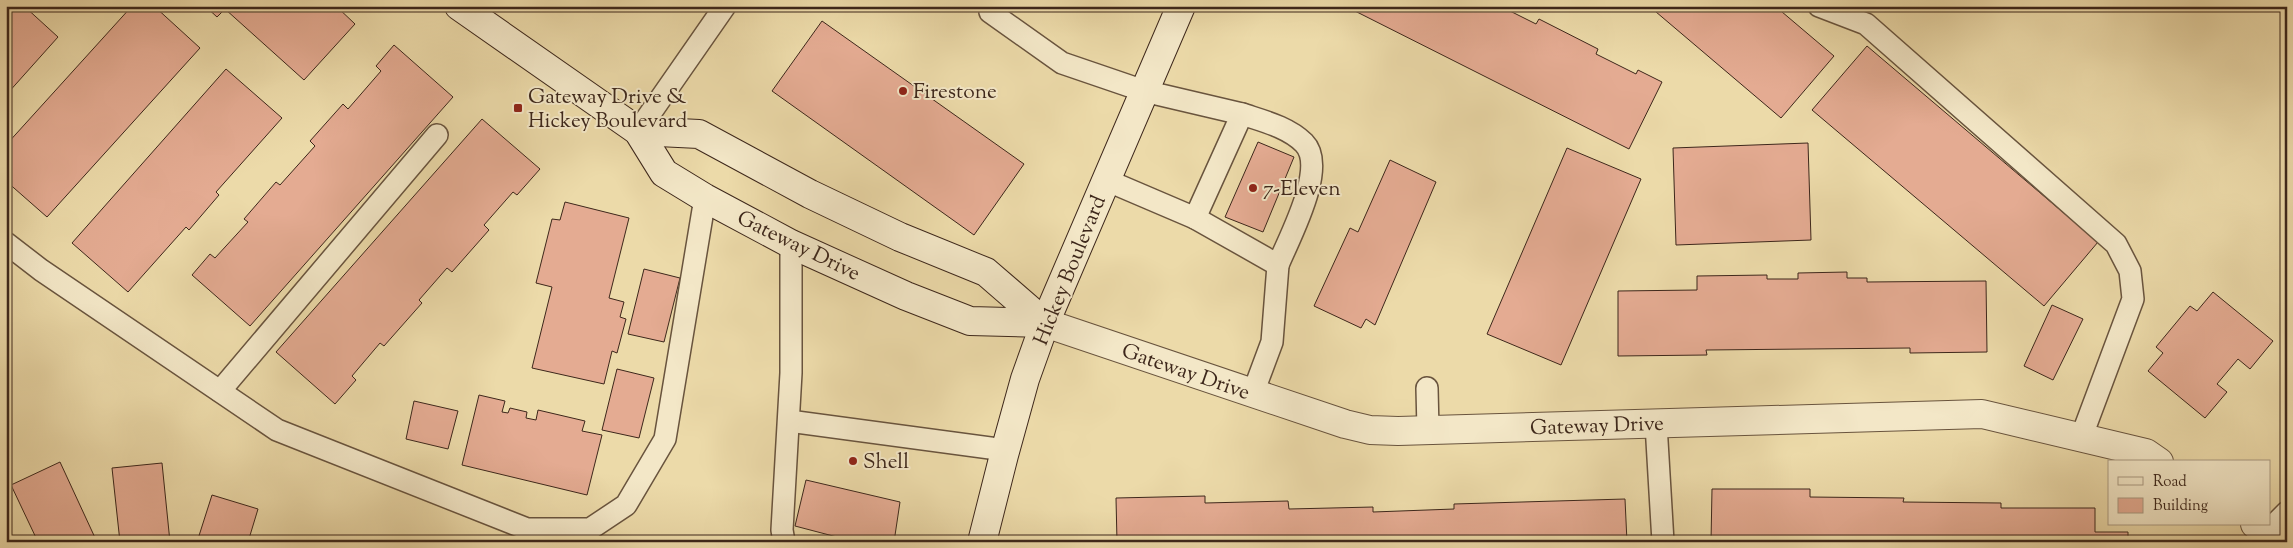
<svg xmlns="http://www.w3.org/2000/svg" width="2293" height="548" viewBox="0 0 2293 548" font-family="'Sorts Mill Goudy',serif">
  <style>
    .building { fill: #e4ab92; stroke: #3d271b }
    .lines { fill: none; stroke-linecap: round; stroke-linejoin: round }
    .lane-casing { stroke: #69543e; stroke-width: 24 }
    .street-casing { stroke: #69543e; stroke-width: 30 }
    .secondary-casing { stroke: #3d271b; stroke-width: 30 }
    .lane { stroke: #f3e7c7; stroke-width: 21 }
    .street { stroke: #f3e7c7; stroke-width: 28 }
    .secondary { stroke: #f3e7c7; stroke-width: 28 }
    .poi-dot { fill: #8f2418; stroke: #f3e7c7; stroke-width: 2 }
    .labels { text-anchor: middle; stroke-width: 4; stroke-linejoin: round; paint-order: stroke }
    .poi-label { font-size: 21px; fill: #3d271b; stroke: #f3e7c7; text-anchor: start }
    .street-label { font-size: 21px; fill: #3d271b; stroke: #f3e7c7 }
  </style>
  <rect width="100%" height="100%" fill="#ecdaa9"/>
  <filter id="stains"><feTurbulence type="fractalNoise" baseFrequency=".004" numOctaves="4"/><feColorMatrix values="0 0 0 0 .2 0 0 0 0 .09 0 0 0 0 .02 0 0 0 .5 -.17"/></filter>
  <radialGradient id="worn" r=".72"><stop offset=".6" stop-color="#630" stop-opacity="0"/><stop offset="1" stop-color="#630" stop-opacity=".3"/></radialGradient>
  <g class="building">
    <path d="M 6,6 L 24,6 L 58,37 L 7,94 Z"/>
    <path d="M 132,6 L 154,6 L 200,48 L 47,217 L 6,181 L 6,145 Z"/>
    <path d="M 205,6 L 336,6 L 355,24 L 304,80 L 225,9 L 217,17 Z"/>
    <path d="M 1345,6 L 1500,6 L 1536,24 L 1539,19 L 1598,49 L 1596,54 L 1636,74 L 1638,70 L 1662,82 L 1629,149 Z"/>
    <path d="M 1649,6 L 1775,6 L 1834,56 L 1781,118 Z"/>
    <path d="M 822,21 L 1024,164 L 974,235 L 772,91 Z"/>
    <path d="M 394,45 L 453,97 L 250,326 L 192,275 L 210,254 L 215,258 L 248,222 L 244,219 L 276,182 L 280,185 L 315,146 L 310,141 L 343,104 L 348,109 L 381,71 L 376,66 Z"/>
    <path d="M 1867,46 L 2098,242 L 2044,306 L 1812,110 Z"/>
    <path d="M 226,69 L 282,118 L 216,192 L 219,195 L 189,230 L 186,227 L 128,292 L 72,243 Z"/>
    <path d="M 482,119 L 540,169 L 517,195 L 513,192 L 484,225 L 489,230 L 452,272 L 447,268 L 419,300 L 422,303 L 384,346 L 380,343 L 352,376 L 356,380 L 335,404 L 276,352 Z"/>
    <path d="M 1258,142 L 1294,157 L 1263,232 L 1225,217 Z"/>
    <path d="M 1808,143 L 1811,240 L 1676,245 L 1673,148 Z"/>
    <path d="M 1567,148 L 1641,179 L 1561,365 L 1487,334 Z"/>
    <path d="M 1390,160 L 1436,182 L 1375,325 L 1366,319 L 1361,328 L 1314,306 L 1350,228 L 1358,232 Z"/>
    <path d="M 565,202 L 629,218 L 609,298 L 624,302 L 620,317 L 626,319 L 617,353 L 612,351 L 604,384 L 532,368 L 552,287 L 536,283 L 552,219 L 560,220 Z"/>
    <path d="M 644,269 L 680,278 L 664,342 L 628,334 Z"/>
    <path d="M 1847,272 L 1847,278 L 1867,278 L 1867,282 L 1986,281 L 1987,352 L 1910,353 L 1910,348 L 1706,350 L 1707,355 L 1618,356 L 1618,291 L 1697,290 L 1697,276 L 1767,275 L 1767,279 L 1798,279 L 1798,273 Z"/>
    <path d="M 2213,292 L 2273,341 L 2250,369 L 2238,359 L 2217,384 L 2227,392 L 2205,418 L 2148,371 L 2163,353 L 2156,347 L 2190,306 L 2197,311 Z"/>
    <path d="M 2052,305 L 2083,319 L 2053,380 L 2024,366 Z"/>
    <path d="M 617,369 L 654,378 L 639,438 L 602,430 Z"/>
    <path d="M 479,395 L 505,401 L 502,412 L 508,413 L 510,408 L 527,412 L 526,418 L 536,420 L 538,410 L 585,421 L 582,431 L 602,435 L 587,495 L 462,465 Z"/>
    <path d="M 414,401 L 458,411 L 448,449 L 406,439 Z"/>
    <path d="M 60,462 L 97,542 L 38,542 L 11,485 Z"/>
    <path d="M 162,463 L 170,542 L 120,542 L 112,468 Z"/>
    <path d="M 806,480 L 900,502 L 894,542 L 856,542 L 795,526 Z"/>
    <path d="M 1712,489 L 1810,489 L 1810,497 L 1904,498 L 1903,502 L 2001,503 L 2001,508 L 2095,508 L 2095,532 L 2128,532 L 2128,542 L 1711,542 Z"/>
    <path d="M 212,495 L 258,509 L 248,542 L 197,542 Z"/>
    <path d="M 1205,496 L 1205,503 L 1288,501 L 1289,509 L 1373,507 L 1373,512 L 1454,509 L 1454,504 L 1625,499 L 1627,542 L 1117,542 L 1116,498 Z"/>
  </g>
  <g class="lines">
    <defs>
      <g id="lane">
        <path d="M 1819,6 L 1866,24 L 2116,244 L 2130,271 L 2133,299 L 2081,438"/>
        <path d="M 990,12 L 1062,63 L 1144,91 L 1242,114 L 1195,218 L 1106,180"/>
        <path d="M 1242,114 C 1263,121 1288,127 1304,143 C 1328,167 1289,238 1278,265"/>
        <path d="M 638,131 L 725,6"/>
        <path d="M 1195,218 L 1278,265 L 1272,342 L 1253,393"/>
        <path d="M 6,243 L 41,270 L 277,430 L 527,529 L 590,529 L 626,505 L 665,439 L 705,198"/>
        <path d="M 1427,388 L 1428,430"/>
        <path d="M 220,391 L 437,135"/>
        <path d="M 789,421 L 1005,450"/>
        <path d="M 1656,424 L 1663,542"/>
        <path d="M 2267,532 L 2287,512"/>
        <path d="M 784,542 L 782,530 L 791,373 L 791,244"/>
      </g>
      <g id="street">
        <path d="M 1045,323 L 1345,424 L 1370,430 L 1398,431 L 1982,414 L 2146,453 L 2159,462"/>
        <path d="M 2255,524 L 2267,532 L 2273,542"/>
      </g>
      <g id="secondary">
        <path d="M 459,6 L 638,131 L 664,173 L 705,198 L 791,244 L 906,296 L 970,321 L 1045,323"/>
        <path d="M 638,131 L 699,134 L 810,194 L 900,237 L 986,272 L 1045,323"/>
        <path d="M 982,542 L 1004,455 L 1025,379 L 1045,323 L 1181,6"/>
      </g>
    </defs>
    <use href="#lane" class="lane-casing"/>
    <use href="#street" class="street-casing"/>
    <use href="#secondary" class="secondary-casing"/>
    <use href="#lane" class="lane"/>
    <use href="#street" class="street"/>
    <use href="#secondary" class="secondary"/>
  </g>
  <g class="poi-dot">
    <circle cx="903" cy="91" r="5"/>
    <rect x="513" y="103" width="10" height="10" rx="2.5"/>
    <circle cx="1253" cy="188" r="5"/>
    <circle cx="853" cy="461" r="5"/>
  </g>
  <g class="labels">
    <g class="poi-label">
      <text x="913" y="98">Firestone</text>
      <text x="528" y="103">Gateway Drive &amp;<tspan x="528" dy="24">Hickey Boulevard</tspan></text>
      <text x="1263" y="195">7-Eleven</text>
      <text x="863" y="468">Shell</text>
    </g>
    <g class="street-label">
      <text transform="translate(799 245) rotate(26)" y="7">Gateway Drive</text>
      <text transform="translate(1069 270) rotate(-68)" y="7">Hickey Boulevard</text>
      <text transform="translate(1186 371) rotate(19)" y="7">Gateway Drive</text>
      <text transform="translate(1597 425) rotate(-2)" y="7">Gateway Drive</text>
    </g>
  </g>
  <rect width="2293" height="548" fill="none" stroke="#ecdaa9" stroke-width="25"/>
  <rect x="8" y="8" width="2278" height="533" fill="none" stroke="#3d271b" stroke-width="2.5"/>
  <rect x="12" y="12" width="2268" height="523" fill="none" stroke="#3d271b"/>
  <rect x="2108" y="460" width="162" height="65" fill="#f3e7c7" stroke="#aa9a82"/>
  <rect x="2118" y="477" width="25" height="8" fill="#f3e7c7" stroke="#aa9a82"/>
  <text x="2153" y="486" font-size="15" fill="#3d271b">Road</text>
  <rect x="2118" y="498" width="25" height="15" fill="#e4ab92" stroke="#aa9a82"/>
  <text x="2153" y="510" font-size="15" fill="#3d271b">Building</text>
  <rect width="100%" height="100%" filter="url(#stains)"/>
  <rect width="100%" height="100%" fill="url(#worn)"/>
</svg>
